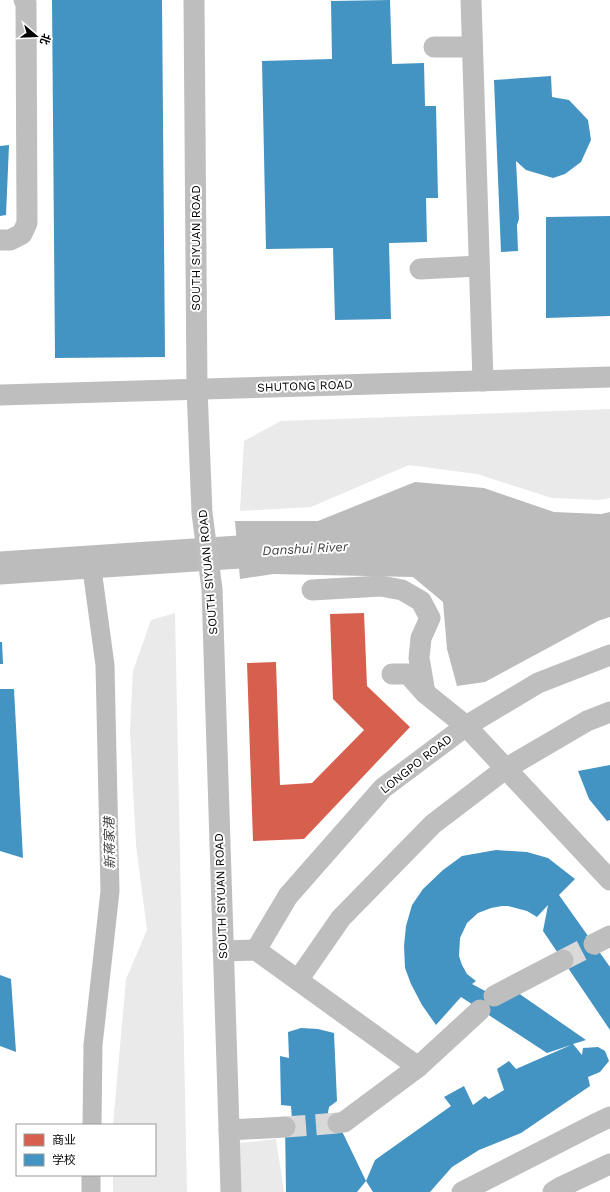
<svg xmlns="http://www.w3.org/2000/svg" width="610" height="1192" viewBox="0 0 610 1192" font-family="'Work Sans','Noto Sans SC',sans-serif">
  <style>
    .green { fill: #eaeaea }
    .water { fill: #bcbcbc }
    .shops { fill: #d6604d }
    .schools { fill: #4393c3 }
    .lines { fill: none; stroke-linecap: round; stroke-linejoin: round }
    .canal { stroke: #bcbcbc; stroke-width: 19 }
    .river { stroke: #bcbcbc; stroke-width: 33 }
    .minor-tunnel { stroke: #d9d9d9; stroke-width: 21; stroke-dasharray: 21 10; stroke-linecap: butt }
    .minor { stroke: #bebebe; stroke-width: 21 }
    .labels { text-anchor: middle; stroke-width: 4; stroke-linejoin: round; paint-order: stroke }
    .street-label { font-size: 12px; fill: #000; stroke: #fff }
    .water-label { font-size: 13px; font-style: italic; fill: #414141; stroke: #fff }
  </style>
  <rect width="100%" height="100%" fill="#fff"/>
  <g class="green">
    <path d="M 610,409 L 610,498 L 599,500 L 552,498 L 477,474 L 409,465 L 311,507 L 240,511 L 244,441 L 281,421 Z"/>
    <path d="M 175,613 L 187,1192 L 113,1192 L 113,1175 L 155,1175 L 155,1125 L 113,1125 L 126,979 L 147,930 L 136,845 L 130,730 L 133,671 L 151,620 Z"/>
    <path d="M 276,1139 L 284,1192 L 231,1192 L 230,1144 Z"/>
  </g>
  <path class="water" d="M 415,482 L 484,488 L 554,512 L 601,514 L 610,512 L 610,617 L 598,621 L 485,682 L 457,686 L 447,649 L 443,602 L 413,577 L 273,574 L 240,579 L 235,521 L 318,521 Z"/>
  <path class="shops" d="M 364,613 L 367,686 L 410,727 L 304,839 L 253,841 L 247,663 L 276,662 L 280,785 L 312,783 L 364,730 L 333,699 L 330,614 Z"/>
  <g class="schools">
    <path d="M 52,0 L 162,0 L 165,357 L 55,358 Z"/>
    <path d="M 390,0 L 392,64 L 424,63 L 425,106 L 436,106 L 438,198 L 426,198 L 427,242 L 389,243 L 391,319 L 335,320 L 333,248 L 266,249 L 262,61 L 332,59 L 331,1 Z"/>
    <path d="M 551,76 L 552,97 L 569,100 L 588,120 L 591,140 L 581,162 L 565,174 L 553,178 L 526,170 L 516,161 L 519,219 L 517,225 L 518,251 L 501,252 L 494,80 Z"/>
    <path d="M 9,145 L 6,215 L 0,216 L 0,146 Z"/>
    <path d="M 610,216 L 610,316 L 546,318 L 546,217 Z"/>
    <path d="M 0,642 L 2,642 L 3,664 L 0,664 Z"/>
    <path d="M 0,689 L 14,689 L 23,858 L 0,851 Z"/>
    <path d="M 610,765 L 610,820 L 607,821 L 589,799 L 578,771 Z"/>
    <path d="M 496,850 L 527,852 L 548,858 L 575,879 L 559,895 L 610,967 L 610,1030 L 543,931 L 548,905 L 537,917 L 527,911 L 508,906 L 502,906 L 491,908 L 478,913 L 467,923 L 460,938 L 459,956 L 462,965 L 467,974 L 476,981 L 472,984 L 500,999 L 511,988 L 586,1040 L 573,1044 L 582,1055 L 583,1048 L 598,1047 L 605,1051 L 609,1061 L 600,1072 L 588,1077 L 590,1086 L 521,1133 L 479,1150 L 452,1167 L 430,1192 L 373,1192 L 366,1181 L 375,1160 L 451,1106 L 444,1097 L 464,1086 L 473,1105 L 485,1096 L 489,1099 L 504,1090 L 497,1069 L 509,1061 L 516,1069 L 571,1045 L 547,1053 L 461,997 L 436,1025 L 422,1005 L 411,984 L 405,968 L 404,946 L 406,926 L 412,905 L 423,889 L 443,870 L 462,856 Z"/>
    <path d="M 0,975 L 11,979 L 16,1052 L 0,1046 Z"/>
    <path d="M 301,1028 L 318,1029 L 334,1033 L 337,1101 L 329,1107 L 327,1118 L 338,1123 L 366,1181 L 357,1192 L 286,1192 L 285,1122 L 292,1119 L 291,1106 L 281,1105 L 280,1056 L 289,1058 L 288,1032 Z"/>
  </g>
  <g class="lines">
    <g class="canal">
      <path d="M 91,562 L 105,665 L 110,891 L 93,1045 L 92,1125"/>
      <path d="M 91,1192 L 91,1175"/>
    </g>
    <path class="river" d="M 0,568 L 284,549"/>
    <g class="minor-tunnel">
      <path d="M 563,960 L 594,944"/>
      <path d="M 285,1127 L 338,1123"/>
    </g>
    <g class="minor">
      <path d="M 194,0 L 197,389 L 202,513 L 212,589 L 231,1192"/>
      <path d="M 471,0 L 483,381"/>
      <path d="M 434,47 L 472,47"/>
      <path d="M 0,240 L 10,240 L 22,234 L 27,223 L 26,3 L 24,0"/>
      <path d="M 420,269 L 479,266"/>
      <path d="M 0,395 L 610,377"/>
      <path d="M 312,590 L 381,586 L 402,590 L 421,601 L 430,618 L 421,638 L 419,658 L 425,693"/>
      <path d="M 392,674 L 408,674 L 425,693 L 466,726 L 610,880"/>
      <path d="M 594,944 L 610,936"/>
      <path d="M 256,950 L 288,896 L 383,788 L 466,726 L 538,683 L 610,655"/>
      <path d="M 223,951 L 256,950 L 418,1067"/>
      <path d="M 298,980 L 341,918 L 433,824 L 505,769 L 587,721 L 610,712"/>
      <path d="M 494,996 L 563,960"/>
      <path d="M 338,1123 L 344,1122 L 418,1067 L 480,1010"/>
      <path d="M 229,1130 L 285,1127"/>
      <path d="M 462,1192 L 595,1124 L 610,1117"/>
      <path d="M 553,1192 L 561,1187 L 610,1164"/>
    </g>
  </g>
  <g class="labels">
    <g class="street-label">
      <text transform="translate(196 248) rotate(-90)" y="4">SOUTH SIYUAN ROAD</text>
      <text transform="translate(305 386) rotate(-2)" y="4">SHUTONG ROAD</text>
      <text transform="translate(208 572) rotate(-95)" y="4">SOUTH SIYUAN ROAD</text>
      <text transform="translate(416 764) rotate(-38)" y="4">LONGPO ROAD</text>
      <text transform="translate(221 896) rotate(-92)" y="4">SOUTH SIYUAN ROAD</text>
    </g>
    <g class="water-label">
      <text transform="translate(305 548) rotate(-3)" y="5">Danshui River</text>
      <text transform="translate(109 843) rotate(-91)" y="5">新蒋家港</text>
    </g>
  </g>
  <rect x="16" y="1124" width="140" height="52" fill="#ffffff" stroke="#999999"/>
  <rect x="24" y="1134" width="20" height="12" fill="#d6604d" stroke="#999999"/>
  <text x="52" y="1144" font-size="12" fill="#000000">商业</text>
  <rect x="24" y="1154" width="20" height="12" fill="#4393c3" stroke="#999999"/>
  <text x="52" y="1164" font-size="12" fill="#000000">学校</text>
  <g transform="translate(36 36) rotate(109)" stroke="#ffffff" stroke-width="3" paint-order="stroke">
  <path d="M0-3L7 15L0 10L-7 15Z" fill="#000000"/>
  <text y="-6" font-size="11" font-weight="bold" text-anchor="middle" fill="#000000">北</text>
  </g>
</svg>
